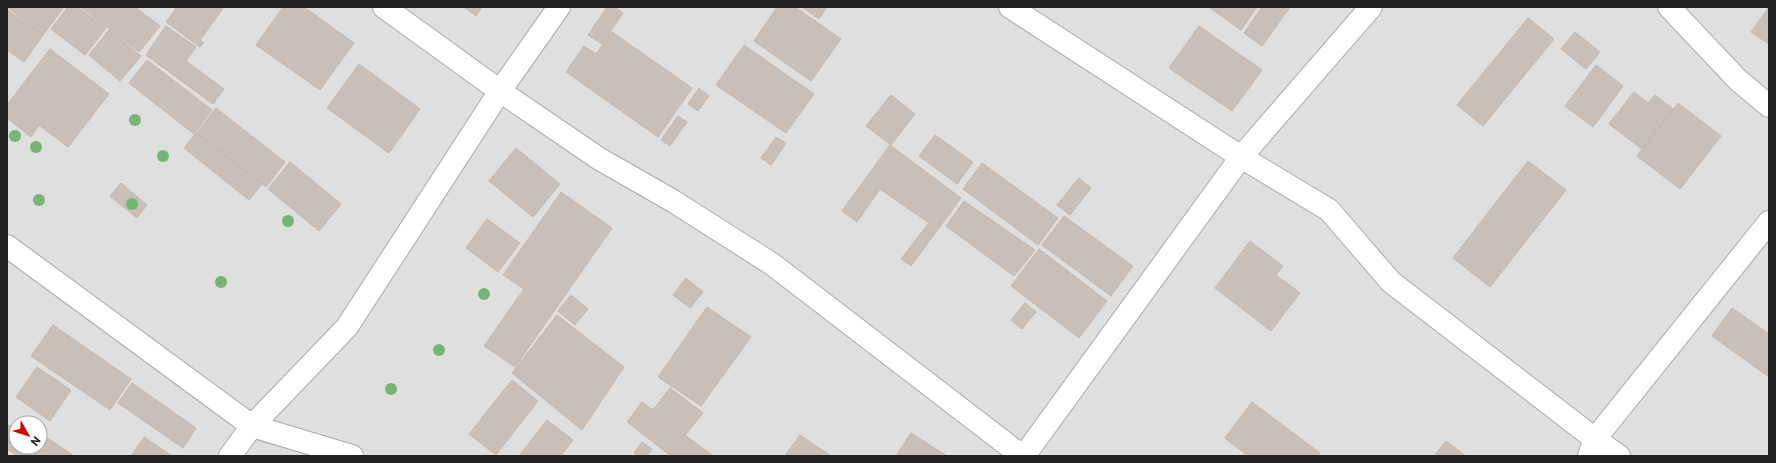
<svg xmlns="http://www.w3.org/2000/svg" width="1776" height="463" viewBox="0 0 1776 463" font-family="Commissioner,sans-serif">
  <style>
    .residential { fill: #e0dfdf; fill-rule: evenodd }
    .building { fill: #c7bfb8; stroke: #c4b6ab }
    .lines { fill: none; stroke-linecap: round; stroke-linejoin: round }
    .minor-casing { stroke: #a9a9a9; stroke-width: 24 }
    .minor { stroke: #fff; stroke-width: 22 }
    .tree { fill: #74b475 }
  </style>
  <rect width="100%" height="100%" fill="#f2efe9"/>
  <path class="residential" d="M 7,7 L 1769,7 L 1769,456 L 7,456 ZM 16,423 L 40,423 L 40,447 L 16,447 Z"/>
  <g class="building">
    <path d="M 7,7 L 64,7 L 43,35 Z"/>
    <path d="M 68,7 L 78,7 L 106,28 L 85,55 L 51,29 Z"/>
    <path d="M 81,7 L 135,7 L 160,26 L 139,52 Z"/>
    <path d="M 177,7 L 224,7 L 200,40 L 204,43 L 200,47 L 166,22 Z"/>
    <path d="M 283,7 L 304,7 L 354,43 L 320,90 L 256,45 Z"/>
    <path d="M 464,7 L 482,7 L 476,16 Z"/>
    <path d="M 607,7 L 614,7 L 623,13 L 602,44 L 588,35 Z"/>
    <path d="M 777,7 L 795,7 L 841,39 L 811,81 L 754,41 Z"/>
    <path d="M 802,7 L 827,7 L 819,19 Z"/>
    <path d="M 1209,7 L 1257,7 L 1241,30 Z"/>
    <path d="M 1262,7 L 1290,7 L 1262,46 L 1244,33 Z"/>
    <path d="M 1769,7 L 1769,44 L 1751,32 Z"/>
    <path d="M 7,10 L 43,35 L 24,62 L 7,50 Z"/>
    <path d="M 1528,18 L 1554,39 L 1483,126 L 1457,105 Z"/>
    <path d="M 166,26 L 196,47 L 186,61 L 224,89 L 213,104 L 146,55 Z"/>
    <path d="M 1199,26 L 1262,70 L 1232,111 L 1169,68 Z"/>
    <path d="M 109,30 L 141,56 L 120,81 L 89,55 Z"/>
    <path d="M 612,32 L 692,88 L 658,137 L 566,72 L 584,46 L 596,54 Z"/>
    <path d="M 1575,32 L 1600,52 L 1586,69 L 1561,49 Z"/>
    <path d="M 744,45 L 814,94 L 786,133 L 716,85 Z"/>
    <path d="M 50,49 L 109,94 L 68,147 L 39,125 L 31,137 L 7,118 L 7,105 Z"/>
    <path d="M 147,60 L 212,110 L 194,134 L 129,83 Z"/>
    <path d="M 359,64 L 420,109 L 389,153 L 327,108 Z"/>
    <path d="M 1596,65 L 1623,86 L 1593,127 L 1565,106 Z"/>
    <path d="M 699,88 L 709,96 L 698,111 L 688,104 Z"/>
    <path d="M 1634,92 L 1648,103 L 1655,95 L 1673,109 L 1642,149 L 1609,124 Z"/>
    <path d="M 891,95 L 915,114 L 891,145 L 866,126 Z"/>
    <path d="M 1678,103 L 1721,136 L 1680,189 L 1637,156 Z"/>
    <path d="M 216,108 L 285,162 L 266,187 L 197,133 Z"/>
    <path d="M 678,116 L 687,122 L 670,146 L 661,140 Z"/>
    <path d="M 196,133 L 262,184 L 249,200 L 184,148 Z"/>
    <path d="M 935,135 L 973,162 L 957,184 L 919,156 Z"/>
    <path d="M 776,137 L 786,143 L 771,165 L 761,158 Z"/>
    <path d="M 890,145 L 961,198 L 911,266 L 901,259 L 929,223 L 880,189 L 857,222 L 842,211 Z"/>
    <path d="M 516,148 L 560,184 L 533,217 L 489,181 Z"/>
    <path d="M 1528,161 L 1566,190 L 1490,287 L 1453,258 Z"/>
    <path d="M 290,162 L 341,204 L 319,231 L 268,189 Z"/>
    <path d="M 982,163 L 1058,218 L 1038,245 L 963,189 Z"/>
    <path d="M 1079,178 L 1091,188 L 1070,215 L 1057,205 Z"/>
    <path d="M 121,183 L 147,205 L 137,218 L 110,196 Z"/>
    <path d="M 561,192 L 612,228 L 515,367 L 484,346 L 524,289 L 503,275 Z"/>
    <path d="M 964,201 L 1035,250 L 1014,276 L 946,226 Z"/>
    <path d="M 1064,216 L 1133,266 L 1111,296 L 1042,245 Z"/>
    <path d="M 487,219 L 520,243 L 498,272 L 466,248 Z"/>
    <path d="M 1250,241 L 1283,266 L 1276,275 L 1300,293 L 1271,331 L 1215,288 Z"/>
    <path d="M 1039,249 L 1107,301 L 1079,338 L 1011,286 Z"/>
    <path d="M 686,278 L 703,292 L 690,308 L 673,295 Z"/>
    <path d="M 571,295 L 588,309 L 575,325 L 558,311 Z"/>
    <path d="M 1025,303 L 1036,312 L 1022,329 L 1011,320 Z"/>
    <path d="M 707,307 L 751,337 L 701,406 L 658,377 Z"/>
    <path d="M 1732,308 L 1769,334 L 1769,377 L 1712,336 Z"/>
    <path d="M 557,315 L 624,367 L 582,430 L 512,373 Z"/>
    <path d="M 53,325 L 131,379 L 110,410 L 31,356 Z"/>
    <path d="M 37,367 L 71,390 L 50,421 L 16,397 Z"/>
    <path d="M 512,380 L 538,401 L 496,455 L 469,434 Z"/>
    <path d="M 132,383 L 196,428 L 183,448 L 118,403 Z"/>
    <path d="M 670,388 L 703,413 L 685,435 L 713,456 L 671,456 L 627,422 L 642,402 L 653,410 Z"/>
    <path d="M 1252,402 L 1320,453 L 1318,456 L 1248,456 L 1225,438 Z"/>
    <path d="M 547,420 L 573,440 L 561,456 L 519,456 Z"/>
    <path d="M 7,424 L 16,431 L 16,447 L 40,447 L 40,433 L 74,456 L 18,456 L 7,449 Z"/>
    <path d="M 911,433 L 947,456 L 896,456 Z"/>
    <path d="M 800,435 L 831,456 L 785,456 Z"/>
    <path d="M 144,437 L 172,456 L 131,456 Z"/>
    <path d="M 1446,441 L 1466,456 L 1434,456 Z"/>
    <path d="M 642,442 L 652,449 L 647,456 L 638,456 L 634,453 Z"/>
  </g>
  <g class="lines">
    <defs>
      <g id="minor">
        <path d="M 384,7 L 500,91 L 598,158 L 673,201 L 772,264 L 1022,456"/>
        <path d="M 1010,7 L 1241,157 L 1329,210 L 1391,282 L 1595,439 L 1619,456"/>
        <path d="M 1669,7 L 1738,80 L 1769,106"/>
        <path d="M 7,246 L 252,426 L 352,456"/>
        <path d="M 230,456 L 252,426 L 347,327 L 500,91 L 559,7"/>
        <path d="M 1024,456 L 1241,157 L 1371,7"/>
        <path d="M 1589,456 L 1595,439 L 1769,222"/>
      </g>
    </defs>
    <use href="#minor" class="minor-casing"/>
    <use href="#minor" class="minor"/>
  </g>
  <g class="tree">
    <circle cx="135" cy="120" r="6"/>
    <circle cx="15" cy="136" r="6"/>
    <circle cx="36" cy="147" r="6"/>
    <circle cx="163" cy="156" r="6"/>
    <circle cx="39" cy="200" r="6"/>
    <circle cx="132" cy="204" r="6"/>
    <circle cx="288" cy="221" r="6"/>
    <circle cx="221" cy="282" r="6"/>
    <circle cx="484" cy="294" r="6"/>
    <circle cx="439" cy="350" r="6"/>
    <circle cx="391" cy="389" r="6"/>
  </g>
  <rect width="1776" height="463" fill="none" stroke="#222222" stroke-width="16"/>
  <g transform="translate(28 435) rotate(129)"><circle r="19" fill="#ffffff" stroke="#a7a7a7"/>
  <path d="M0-3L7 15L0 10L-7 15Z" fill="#d40000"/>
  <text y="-6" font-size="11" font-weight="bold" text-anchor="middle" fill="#222222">N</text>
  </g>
</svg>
